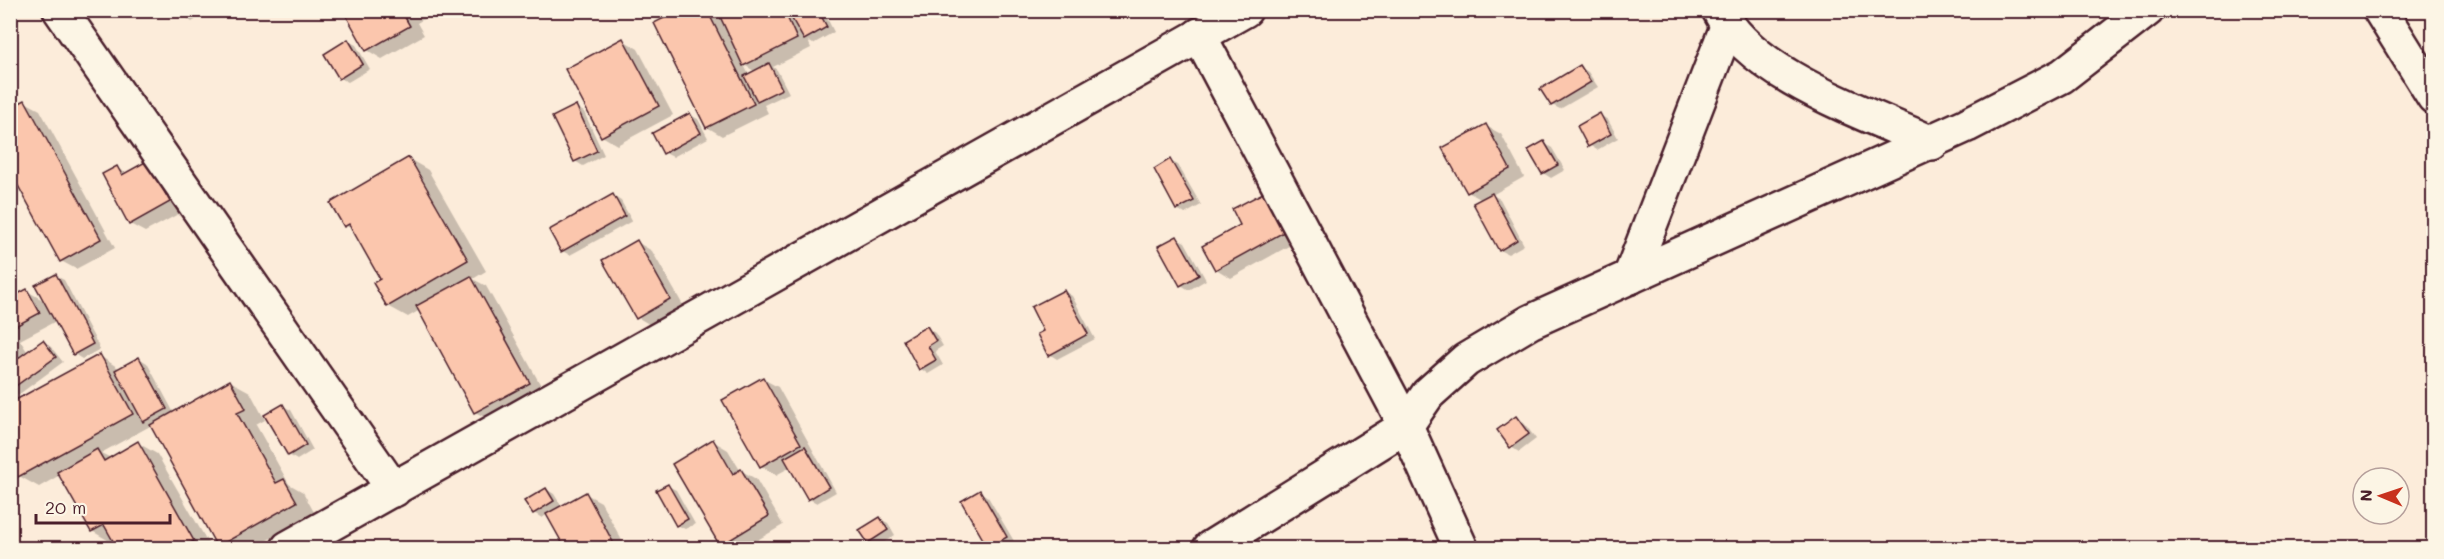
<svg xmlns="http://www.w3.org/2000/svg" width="2444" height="559" viewBox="0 0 2444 559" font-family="Mali,sans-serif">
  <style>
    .shadow { fill: #0003; fill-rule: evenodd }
    .building { fill: #fbc6ad; stroke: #4a1f2b; stroke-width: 1.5 }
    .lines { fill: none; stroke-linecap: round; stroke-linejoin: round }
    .street-casing { stroke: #4a1f2b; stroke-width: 38 }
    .street { stroke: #fcf5e5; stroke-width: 33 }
  </style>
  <rect width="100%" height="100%" fill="#fcecda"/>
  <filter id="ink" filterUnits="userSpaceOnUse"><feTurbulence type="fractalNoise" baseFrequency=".0167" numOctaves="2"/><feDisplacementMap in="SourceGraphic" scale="12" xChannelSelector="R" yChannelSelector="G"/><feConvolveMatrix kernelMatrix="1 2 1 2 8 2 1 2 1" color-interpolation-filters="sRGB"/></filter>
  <g filter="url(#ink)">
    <g class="shadow">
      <path d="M 176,10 L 210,10 L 192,22 Z"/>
      <path d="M 344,10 L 437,10 L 437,11 L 417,23 L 424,35 L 382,59 L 367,50 Z"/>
      <path d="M 683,10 L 823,10 L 834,32 L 813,44 L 808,41 L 811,48 L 773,67 L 777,70 L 789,93 L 764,105 L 768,113 L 722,136 L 707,127 ZM 744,65 L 756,72 L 749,75 Z"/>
      <path d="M 623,40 L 638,49 L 673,115 L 617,145 L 602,136 Z"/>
      <path d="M 348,41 L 356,45 L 370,69 L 348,82 L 340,78 Z"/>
      <path d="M 1580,67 L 1588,72 L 1598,87 L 1560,109 L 1552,105 Z"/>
      <path d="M 25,102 L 40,110 L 115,248 L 76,269 L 61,261 Z"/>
      <path d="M 576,107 L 584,112 L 604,155 L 583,166 L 575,161 Z"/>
      <path d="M 690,115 L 698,119 L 708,138 L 673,157 L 665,153 Z"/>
      <path d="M 1600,115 L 1608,120 L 1618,138 L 1597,150 L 1589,145 Z"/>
      <path d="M 1486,126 L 1501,134 L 1524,177 L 1492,195 L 1500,199 L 1524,245 L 1508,254 L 1500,250 L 1482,200 L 1468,192 Z"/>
      <path d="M 1544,143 L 1552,148 L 1565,170 L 1551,178 L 1543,173 Z"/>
      <path d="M 409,159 L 428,170 L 486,271 L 473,279 L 486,286 L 544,391 L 490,420 L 475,412 L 420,310 L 408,317 L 388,306 L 382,279 L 355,231 L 345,225 Z"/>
      <path d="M 1170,161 L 1178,165 L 1201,205 L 1185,214 L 1177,209 Z"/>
      <path d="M 147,163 L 184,211 L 145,232 L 130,224 L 117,168 L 127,174 Z"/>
      <path d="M 1263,195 L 1278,203 L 1307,236 L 1231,278 L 1216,269 Z"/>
      <path d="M 613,196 L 621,201 L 632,221 L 570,255 L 562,251 Z"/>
      <path d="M 1177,238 L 1185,242 L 1206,280 L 1189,290 L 1181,285 Z"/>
      <path d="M 637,242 L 652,251 L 684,307 L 652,326 L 637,317 Z"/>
      <path d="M 56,276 L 64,280 L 100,349 L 82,359 L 74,354 L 56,321 L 20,340 L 28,353 L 43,342 L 51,347 L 63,362 L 18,395 L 10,391 L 10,300 L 27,291 L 46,302 Z"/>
      <path d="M 1064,291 L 1072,296 L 1095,339 L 1057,359 L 1049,354 L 1045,331 Z"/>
      <path d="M 927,328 L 935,333 L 943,346 L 935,351 L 943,365 L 928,374 L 921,369 Z"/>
      <path d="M 100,356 L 120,369 L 139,358 L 147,363 L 174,413 L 230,381 L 250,392 L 265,420 L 256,425 L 289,484 L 303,492 L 315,514 L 253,548 L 223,548 L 218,546 L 152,425 L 101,453 L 111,458 L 138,443 L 157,454 L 211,548 L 119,548 L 115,540 L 111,542 L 92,531 L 60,475 L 39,487 L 19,476 Z"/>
      <path d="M 763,379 L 778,387 L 836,492 L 817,503 L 809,499 L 791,467 L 776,475 L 761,466 L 724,401 Z"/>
      <path d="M 283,406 L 291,410 L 313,450 L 297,460 L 289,455 Z"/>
      <path d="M 1516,418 L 1524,423 L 1536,439 L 1519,452 L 1511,447 Z"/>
      <path d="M 713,441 L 728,450 L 740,470 L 756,479 L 783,525 L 744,548 L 728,548 L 721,544 Z"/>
      <path d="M 668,486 L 676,490 L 695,524 L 685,529 L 677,525 Z"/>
      <path d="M 546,489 L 554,494 L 562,507 L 586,494 L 601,502 L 626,548 L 567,548 L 548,514 L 542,518 L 534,513 Z"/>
      <path d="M 980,492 L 988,497 L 1014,541 L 1001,548 L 989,547 Z"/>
      <path d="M 880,519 L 888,523 L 895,535 L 877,547 L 869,542 Z"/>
    </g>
    <g class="building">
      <path d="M 343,10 L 409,10 L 403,14 L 410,26 L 366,51 Z"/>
      <path d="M 680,10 L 707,10 L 754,104 L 706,128 L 654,23 Z"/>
      <path d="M 717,10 L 784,10 L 797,39 L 743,66 Z"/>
      <path d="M 787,10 L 818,10 L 827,27 L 804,40 Z"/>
      <path d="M 623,38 L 659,106 L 601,137 L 565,69 Z"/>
      <path d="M 348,39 L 363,64 L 339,79 L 324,54 Z"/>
      <path d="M 769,63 L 782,89 L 757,101 L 744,76 Z"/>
      <path d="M 1580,65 L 1591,82 L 1551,106 L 1540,89 Z"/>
      <path d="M 25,100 L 101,239 L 60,262 L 10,171 L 10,108 Z"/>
      <path d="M 576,105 L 597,151 L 574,162 L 552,117 Z"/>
      <path d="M 690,113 L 701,133 L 663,154 L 652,133 Z"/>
      <path d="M 1600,113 L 1611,134 L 1588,147 L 1577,126 Z"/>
      <path d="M 1486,124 L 1510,169 L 1467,193 L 1442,148 Z"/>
      <path d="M 1544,141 L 1558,165 L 1542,174 L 1528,150 Z"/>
      <path d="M 409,157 L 468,260 L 387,307 L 373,283 L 380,279 L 349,224 L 344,227 L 330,203 Z"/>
      <path d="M 1170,159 L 1194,201 L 1176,210 L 1154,169 Z"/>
      <path d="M 147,161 L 170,202 L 129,225 L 102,174 L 117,166 L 122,175 Z"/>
      <path d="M 1263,193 L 1271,208 L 1280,203 L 1293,227 L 1215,270 L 1202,246 L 1240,225 L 1232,209 Z"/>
      <path d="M 1492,193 L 1517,240 L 1499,251 L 1473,203 Z"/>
      <path d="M 613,194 L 625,216 L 561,252 L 549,230 Z"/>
      <path d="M 1177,236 L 1199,275 L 1180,286 L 1158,246 Z"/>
      <path d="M 637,240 L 670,299 L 636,319 L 602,260 Z"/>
      <path d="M 56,274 L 93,344 L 73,355 L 35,285 Z"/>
      <path d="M 471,276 L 530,383 L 474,413 L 416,306 Z"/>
      <path d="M 27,289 L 40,313 L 10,329 L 10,298 Z"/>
      <path d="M 1064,290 L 1088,334 L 1048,356 L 1037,334 L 1043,331 L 1031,307 Z"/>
      <path d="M 927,326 L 936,341 L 928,346 L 936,360 L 919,370 L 903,340 Z"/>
      <path d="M 10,339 L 16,349 L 10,352 Z"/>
      <path d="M 43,340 L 56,357 L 10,390 L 10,364 Z"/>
      <path d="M 100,354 L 133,414 L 18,477 L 10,463 L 10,403 Z"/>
      <path d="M 139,357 L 167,409 L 143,422 L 115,370 Z"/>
      <path d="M 763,377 L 801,444 L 760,467 L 722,400 Z"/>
      <path d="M 230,380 L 246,409 L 237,413 L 276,483 L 284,479 L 297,502 L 217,547 L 150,425 Z"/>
      <path d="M 283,404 L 306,445 L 288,456 L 264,415 Z"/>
      <path d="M 1516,416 L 1529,434 L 1510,448 L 1497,430 Z"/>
      <path d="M 713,439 L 733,474 L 741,469 L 769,516 L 720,546 L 672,464 Z"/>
      <path d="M 138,441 L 194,541 L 181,548 L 117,548 L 104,525 L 91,532 L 57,472 L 97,449 L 104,461 Z"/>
      <path d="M 805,446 L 829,487 L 808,500 L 784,458 Z"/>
      <path d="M 668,484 L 688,519 L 676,526 L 656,490 Z"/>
      <path d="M 546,488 L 554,501 L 533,514 L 524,501 Z"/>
      <path d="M 980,490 L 1007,537 L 988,548 L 961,501 Z"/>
      <path d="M 586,492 L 614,544 L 606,548 L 565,548 L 546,514 Z"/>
      <path d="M 880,517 L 888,530 L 868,543 L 859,530 Z"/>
      <path d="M 893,542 L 897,548 L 882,548 Z"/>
    </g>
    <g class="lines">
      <defs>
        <g id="street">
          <path d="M 60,10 L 394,490"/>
          <path d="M 1719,10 C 1752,76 1866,113 1932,143"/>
          <path d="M 2380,10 L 2434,97"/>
          <path d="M 1199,35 L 1406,426 L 1461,548"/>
          <path d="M 1630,277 L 1727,27"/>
          <path d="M 288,548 L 1245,10"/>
          <path d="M 1210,548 L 1406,426 L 1428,394 L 1466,360 L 1530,322 L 1967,125 L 2062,76 L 2147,10"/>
        </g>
      </defs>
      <use href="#street" class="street-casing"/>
      <use href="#street" class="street"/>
    </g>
  </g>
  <rect width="2444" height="559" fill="none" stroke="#fcf5e5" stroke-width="36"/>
  <rect x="18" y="18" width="2408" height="523" fill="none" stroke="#4a1f2b" stroke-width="2" filter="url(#ink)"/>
  <g transform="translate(2381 496) rotate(272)"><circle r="28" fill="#fcf5e5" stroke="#b59f9b" stroke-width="1.5"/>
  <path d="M0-4.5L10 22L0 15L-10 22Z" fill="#c8321e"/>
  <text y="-9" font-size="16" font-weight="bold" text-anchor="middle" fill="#4a1f2b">N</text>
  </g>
  <path d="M36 514v9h134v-9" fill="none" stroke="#4a1f2b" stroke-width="3"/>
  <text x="45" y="514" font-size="18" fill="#4a1f2b" stroke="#fcf5e5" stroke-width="4.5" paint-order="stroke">20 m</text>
</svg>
